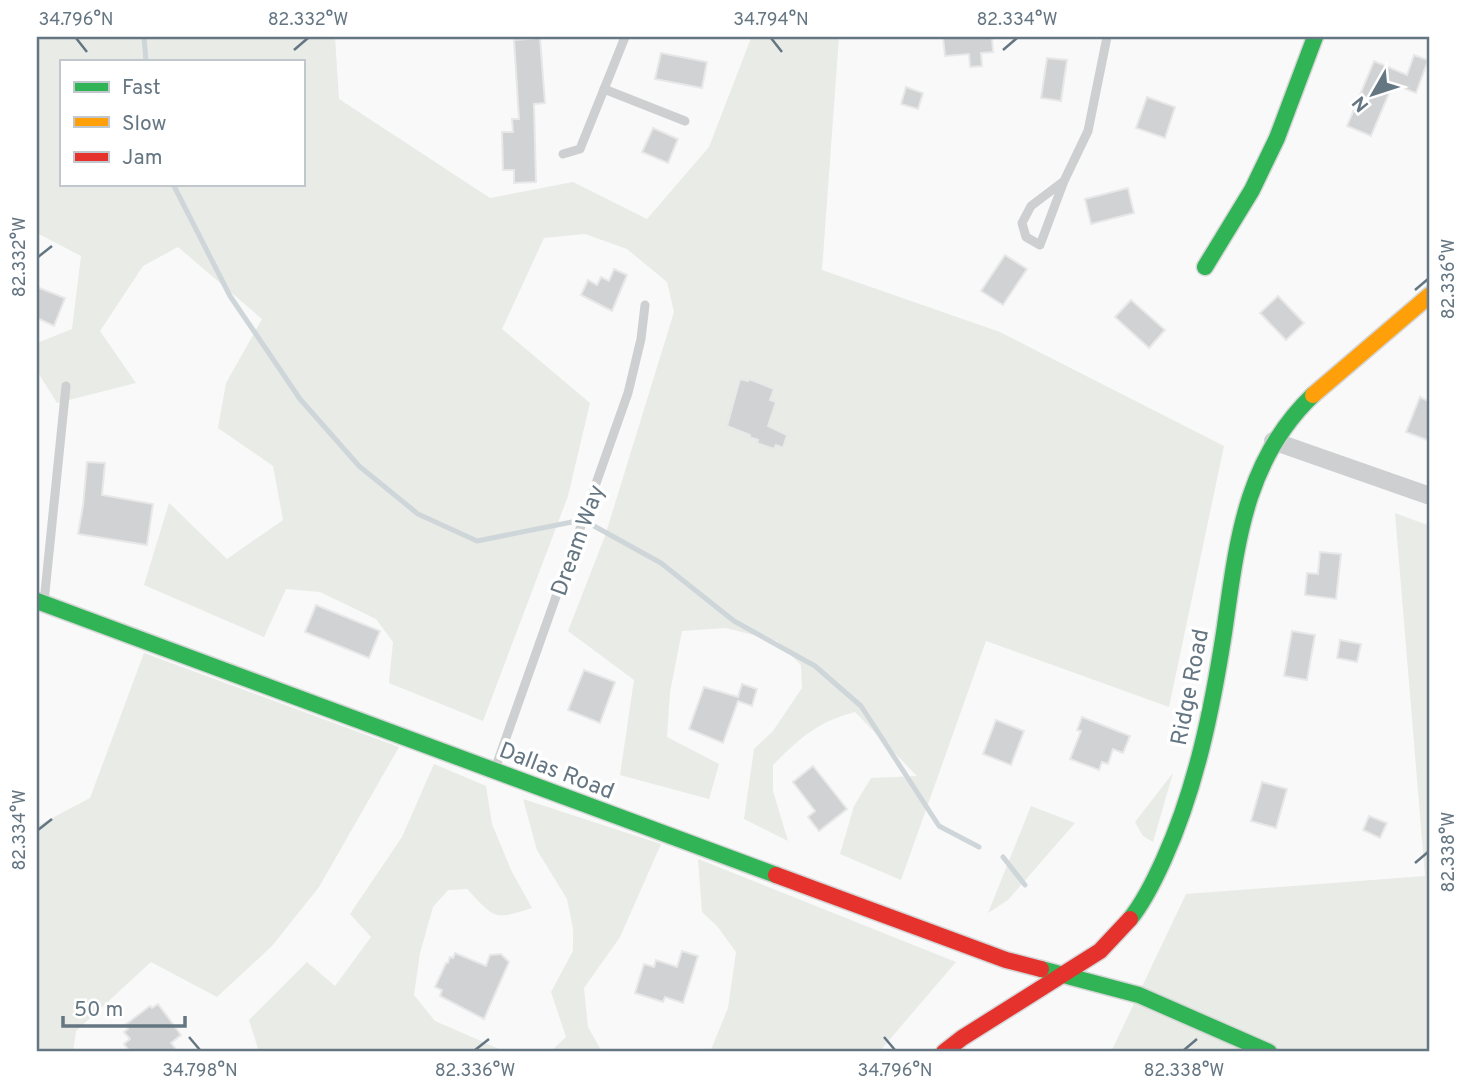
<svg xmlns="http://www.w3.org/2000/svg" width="1467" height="1089" viewBox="0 0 1467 1089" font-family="Overpass,sans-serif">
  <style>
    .green { fill: #e8ebe6; fill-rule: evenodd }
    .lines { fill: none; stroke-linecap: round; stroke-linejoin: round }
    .stream { stroke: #ced6d9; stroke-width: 5 }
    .building { fill: #d0d2d3; stroke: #e8e8e8; stroke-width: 2 }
    .fast-casing { stroke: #d5d6d7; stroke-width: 19 }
    .slow-casing { stroke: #d5d6d7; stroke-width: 19 }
    .jam-casing { stroke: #d5d6d7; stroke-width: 19 }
    .lane { stroke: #cecfd0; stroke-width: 9 }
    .street { stroke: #cecfd0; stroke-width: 18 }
    .fast { stroke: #30b455; stroke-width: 16 }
    .slow { stroke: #ff9f0a; stroke-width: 16 }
    .jam { stroke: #e5322d; stroke-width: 16 }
    .ticks { fill: none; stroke: #657683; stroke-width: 2.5 }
    .labels { text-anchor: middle; stroke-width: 7; stroke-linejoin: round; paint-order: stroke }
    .street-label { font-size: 23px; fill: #657683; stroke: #fff }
    .neatline { fill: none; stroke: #657683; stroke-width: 2.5 }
    .ticks-label { font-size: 18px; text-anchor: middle; fill: #657683 }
  </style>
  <rect width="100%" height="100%" fill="#f9f9f9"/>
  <g class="green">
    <path d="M 37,37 L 335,37 L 339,99 L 490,198 L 573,182 L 647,219 L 709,147 L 751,38 L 839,37 L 822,270 L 1000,332 L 1224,446 L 1169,707 L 986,641 L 901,880 L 840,854 L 854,806 L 871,778 L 917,776 L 855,712 C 817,722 800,738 773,765 L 773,791 L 788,841 L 744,819 L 754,749 L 773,731 L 802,688 L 801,665 L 777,641 L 726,628 L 682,631 L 670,692 L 667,737 L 719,764 L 709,799 L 620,775 L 634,680 L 568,631 L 605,536 L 674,312 L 667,282 L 627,249 L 585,234 L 544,238 L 502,329 L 590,403 L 568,496 L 483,721 L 389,683 L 393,642 L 376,619 L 320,592 L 286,589 L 264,637 L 144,585 L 169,503 L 227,559 L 283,520 L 273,466 L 218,428 L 226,383 L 262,319 L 178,247 L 143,266 L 100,331 L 136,383 L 57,403 L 37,371 L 37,343 L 72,329 L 81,256 L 37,233 ZM 61,61 L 303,61 L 303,184 L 61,184 Z"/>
    <path d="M 1395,513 L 1430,526 L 1430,1052 L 1111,1052 L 1186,894 L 1425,876 Z"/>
    <path d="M 144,653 L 399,747 L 319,887 L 272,946 L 217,997 L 151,962 L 76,1031 L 73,1052 L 37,1052 L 37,826 L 90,798 Z"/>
    <path d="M 434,764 L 486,786 L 492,824 L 511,870 L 532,908 C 492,921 495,918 467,889 L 448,890 L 433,907 L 420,953 L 414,995 L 435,1021 L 506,1052 L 259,1052 L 249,1020 L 307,962 L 335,986 L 371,937 L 350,914 L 402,837 Z"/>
    <path d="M 1173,773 L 1153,842 L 1143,836 L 1135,822 Z"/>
    <path d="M 523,799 L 661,844 L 620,937 L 584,988 L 588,1027 L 602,1052 L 550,1052 L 566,1037 L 551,992 L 573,951 L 573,929 L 567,899 L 537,850 Z"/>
    <path d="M 1031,806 L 1075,823 L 1008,900 L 988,913 Z"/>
    <path d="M 698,859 L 956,962 L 879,1052 L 710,1052 L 728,1008 L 736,952 L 717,926 L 702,912 Z"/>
  </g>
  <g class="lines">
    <g class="stream">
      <path d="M 144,37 L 146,61"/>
      <path d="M 173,184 L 230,296 L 300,399 L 359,466 L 418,514 L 477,541 L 577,521"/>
      <path d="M 594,526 L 661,563 L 734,621 L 815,666 L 861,706 L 939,826 L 979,847"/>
      <path d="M 1003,857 L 1025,885"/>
    </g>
  </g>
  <g class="building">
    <path d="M 943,37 L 992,37 L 993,52 L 981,53 L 982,66 L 970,67 L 969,54 L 945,56 Z"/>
    <path d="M 540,38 L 545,103 L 534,104 L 536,182 L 514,183 L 514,170 L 503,170 L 502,132 L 513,132 L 512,119 L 519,119 L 514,40 Z"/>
    <path d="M 661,53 L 707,62 L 702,88 L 655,79 Z"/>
    <path d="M 1414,55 L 1428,60 L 1416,93 L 1393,84 L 1371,136 L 1347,126 L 1374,61 L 1407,75 Z"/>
    <path d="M 1047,58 L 1067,60 L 1061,101 L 1041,98 Z"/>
    <path d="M 906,87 L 923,93 L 918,109 L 901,104 Z"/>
    <path d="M 1147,97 L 1175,107 L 1165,138 L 1136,128 Z"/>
    <path d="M 653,128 L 678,139 L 668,163 L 642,152 Z"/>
    <path d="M 1128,188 L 1134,213 L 1091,224 L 1085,199 Z"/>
    <path d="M 1005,255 L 1027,269 L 1003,305 L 981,291 Z"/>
    <path d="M 614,269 L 627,275 L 612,311 L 581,295 L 588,280 L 597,285 L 601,277 L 609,281 Z"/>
    <path d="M 37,287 L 65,298 L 54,326 L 37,318 Z"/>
    <path d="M 1278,296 L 1304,323 L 1286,340 L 1260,313 Z"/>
    <path d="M 1131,300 L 1165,330 L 1149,348 L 1115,317 Z"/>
    <path d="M 740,379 L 748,381 L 749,379 L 774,389 L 770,400 L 776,402 L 768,426 L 787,435 L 783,448 L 776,445 L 774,449 L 757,443 L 758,440 L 749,437 L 750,435 L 727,426 Z"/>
    <path d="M 1420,397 L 1430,402 L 1430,441 L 1406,432 Z"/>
    <path d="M 87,462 L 105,463 L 102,495 L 153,504 L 147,545 L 78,534 L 83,506 Z"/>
    <path d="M 1320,552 L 1341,554 L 1336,599 L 1305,595 L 1307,573 L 1318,574 Z"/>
    <path d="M 316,605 L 380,631 L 369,658 L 305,632 Z"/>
    <path d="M 1292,631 L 1315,635 L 1307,680 L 1284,676 Z"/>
    <path d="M 1340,640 L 1361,644 L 1357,662 L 1337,658 Z"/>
    <path d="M 584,670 L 615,682 L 600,723 L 568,710 Z"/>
    <path d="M 742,684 L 757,689 L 752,706 L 738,701 L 723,743 L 689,729 L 704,687 L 738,697 Z"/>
    <path d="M 1082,717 L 1130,736 L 1123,753 L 1113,749 L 1108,764 L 1102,762 L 1099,770 L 1070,759 L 1081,731 L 1077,730 Z"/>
    <path d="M 996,720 L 1024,731 L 1011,765 L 983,754 Z"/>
    <path d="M 813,766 L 847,809 L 819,831 L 808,817 L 815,811 L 793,782 Z"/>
    <path d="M 1262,782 L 1287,789 L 1276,828 L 1251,821 Z"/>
    <path d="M 1369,816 L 1387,823 L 1380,838 L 1363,830 Z"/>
    <path d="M 682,951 L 698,956 L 683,1003 L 665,997 L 663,1002 L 635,993 L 644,964 L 654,967 L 656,960 L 677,967 Z"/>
    <path d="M 455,953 L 486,966 L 490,955 L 501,954 L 509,962 L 484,1019 L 440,996 L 442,990 L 435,987 L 446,963 L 448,963 L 450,957 L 453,958 Z"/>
    <path d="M 158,1004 L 181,1035 L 171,1043 L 178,1052 L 130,1052 L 124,1044 L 130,1039 L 124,1032 L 128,1029 L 125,1025 L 150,1006 L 152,1008 Z"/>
  </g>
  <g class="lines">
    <defs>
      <g id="fast">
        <path d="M 1205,267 L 1252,190 L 1277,138 L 1315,37"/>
        <path d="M 37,601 L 776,875"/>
        <path d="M 1130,919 C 1144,902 1155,879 1164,859 C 1196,788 1212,710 1224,633 C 1237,544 1244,461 1313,395"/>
        <path d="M 1041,969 L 1139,995 L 1269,1052"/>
      </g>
      <path id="slow" d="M 1313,395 L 1430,295"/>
      <g id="jam">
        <path d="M 776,875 L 1006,960 L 1041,969"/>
        <path d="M 944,1052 L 962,1038 L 1100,951 L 1130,919"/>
      </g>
    </defs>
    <use href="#fast" class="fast-casing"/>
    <use href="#slow" class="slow-casing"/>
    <use href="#jam" class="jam-casing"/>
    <g class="lane">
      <path d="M 604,89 L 685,121"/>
      <path d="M 563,154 L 580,149 L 625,37"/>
      <path d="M 1064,181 L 1031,206 L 1022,223 L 1026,237 L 1040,245 L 1064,181 L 1088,131 L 1107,37"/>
      <path d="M 44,602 L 66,386"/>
      <path d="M 495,769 L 628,393 L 641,339 L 645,305"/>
    </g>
    <path class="street" d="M 1273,441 L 1430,496"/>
    <use href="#fast" class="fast"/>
    <use href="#slow" class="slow"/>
    <use href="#jam" class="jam"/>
  </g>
  <path class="ticks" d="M 76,38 L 87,52M 771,38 L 782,52M 294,50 L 308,38M 1003,50 L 1017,38M 38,257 L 52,246M 1415,290 L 1428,279M 38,830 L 52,819M 1415,863 L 1428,852M 189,1037 L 200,1050M 884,1037 L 895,1050M 475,1050 L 489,1039M 1184,1050 L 1197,1039"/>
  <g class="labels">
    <g class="street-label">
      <text transform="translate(577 540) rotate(-70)" y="8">Dream Way</text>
      <text transform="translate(1189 687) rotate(-79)" y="8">Ridge Road</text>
      <text transform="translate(557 770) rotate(21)" y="8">Dallas Road</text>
    </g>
  </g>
  <rect width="1467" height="1089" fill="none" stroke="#ffffff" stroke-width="77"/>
  <rect x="60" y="60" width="245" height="126" fill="#ffffff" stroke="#c1c8cd" stroke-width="2"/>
  <rect x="74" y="82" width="35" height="10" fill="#30b455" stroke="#c1c8cd" stroke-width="2"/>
  <text x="122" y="94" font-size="21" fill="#657683">Fast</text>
  <rect x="74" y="117" width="35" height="10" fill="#ff9f0a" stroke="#c1c8cd" stroke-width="2"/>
  <text x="122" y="130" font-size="21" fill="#657683">Slow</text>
  <rect x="74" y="152" width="35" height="10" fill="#e5322d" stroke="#c1c8cd" stroke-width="2"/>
  <text x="122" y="164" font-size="21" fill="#657683">Jam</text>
  <g transform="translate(1373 94) rotate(231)" stroke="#ffffff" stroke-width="5" paint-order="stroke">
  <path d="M0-5L12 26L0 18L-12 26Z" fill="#657683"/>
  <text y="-10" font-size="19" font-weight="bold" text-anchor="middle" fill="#657683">N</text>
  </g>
  <path d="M63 1016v10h122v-10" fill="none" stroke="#657683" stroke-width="3.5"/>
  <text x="74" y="1016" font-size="21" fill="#657683" stroke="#ffffff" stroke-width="5" paint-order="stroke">50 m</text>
  <rect x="38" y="38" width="1390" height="1012" class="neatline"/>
  <g class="ticks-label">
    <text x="76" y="25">34.796°N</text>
    <text x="308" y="25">82.332°W</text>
    <text x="771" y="25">34.794°N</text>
    <text x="1017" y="25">82.334°W</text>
    <text transform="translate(19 257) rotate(-90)" y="6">82.332°W</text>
    <text transform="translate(1448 279) rotate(-90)" y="6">82.336°W</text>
    <text transform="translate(19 830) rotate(-90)" y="6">82.334°W</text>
    <text transform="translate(1448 852) rotate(-90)" y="6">82.338°W</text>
    <text x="200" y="1076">34.798°N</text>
    <text x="475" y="1076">82.336°W</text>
    <text x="895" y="1076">34.796°N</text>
    <text x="1184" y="1076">82.338°W</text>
  </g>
</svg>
